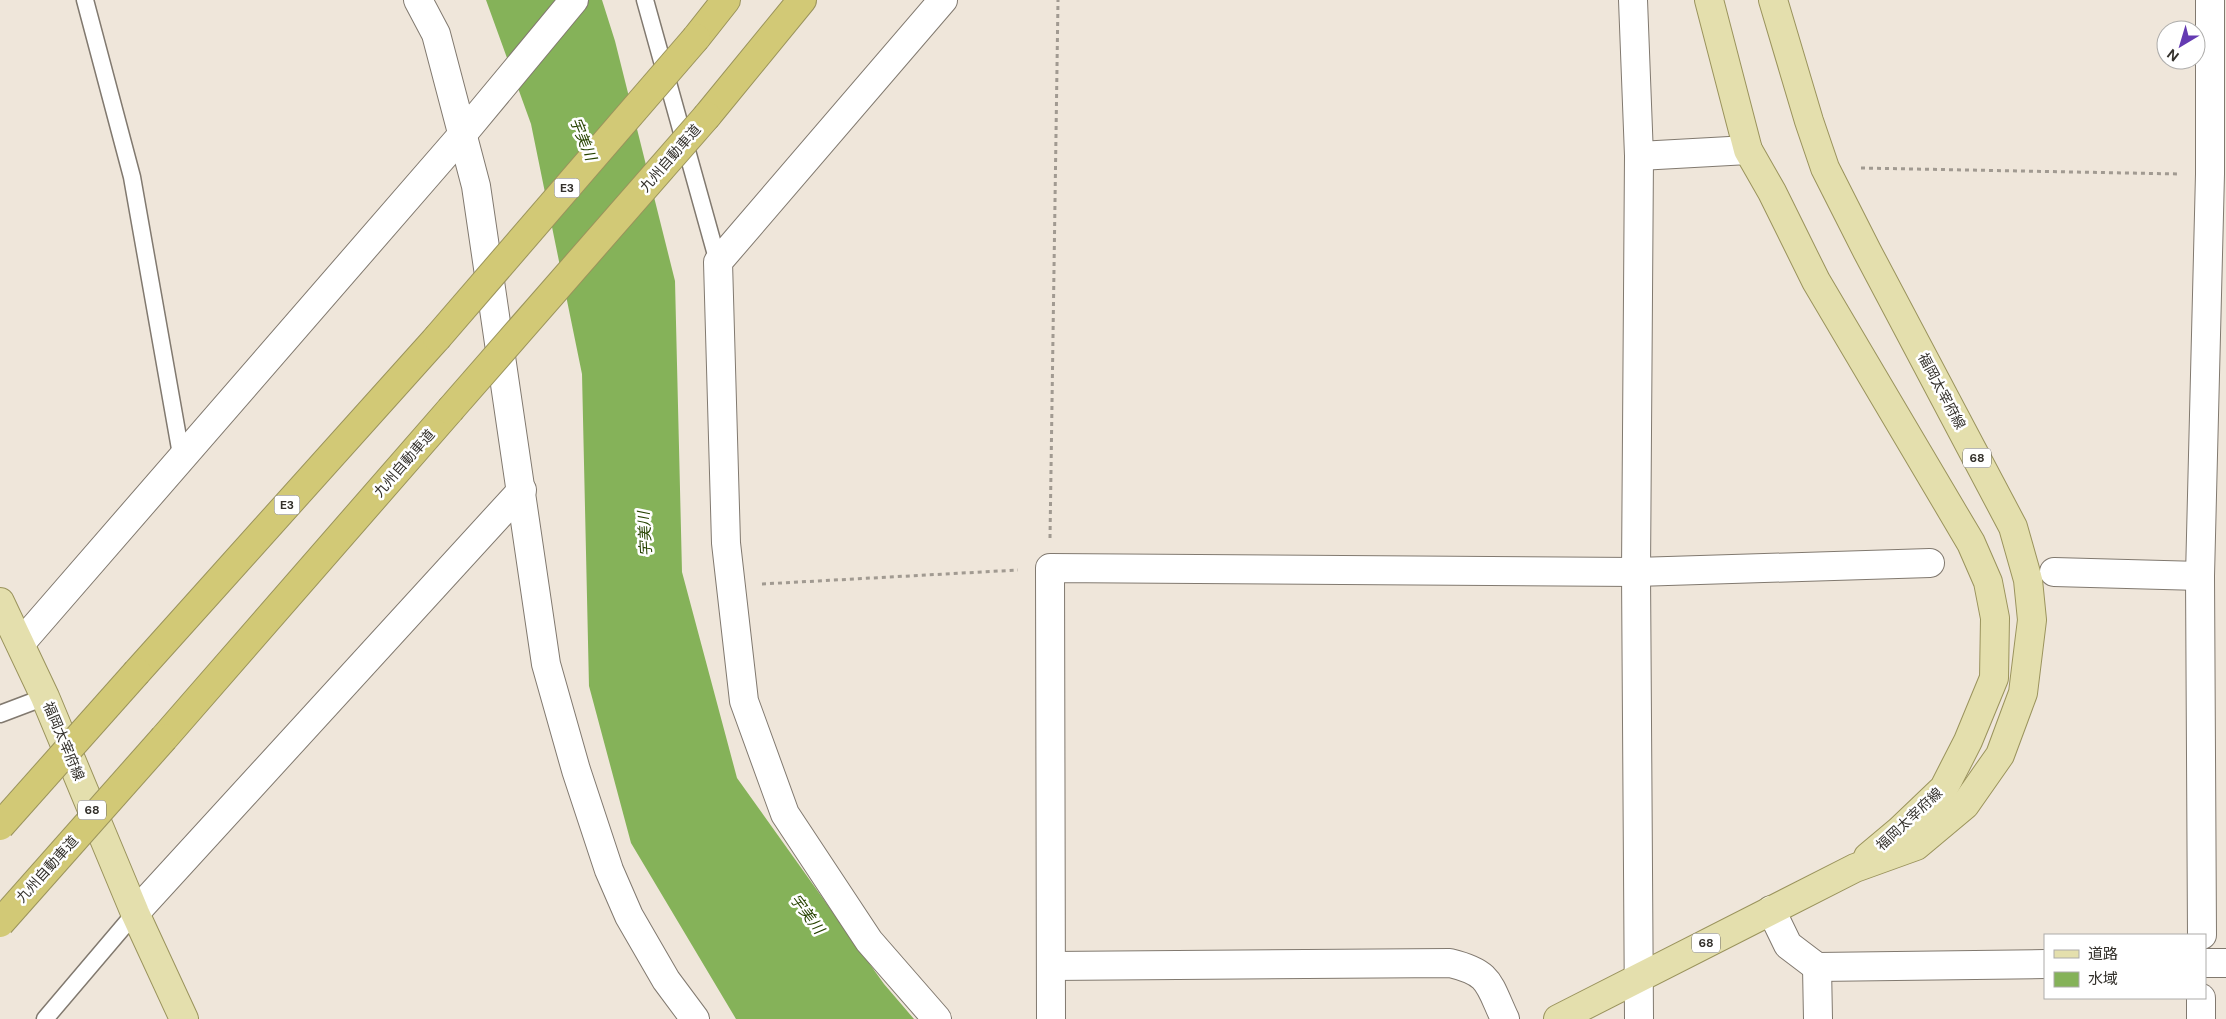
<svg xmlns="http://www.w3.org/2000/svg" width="2226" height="1019" viewBox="0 0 2226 1019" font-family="'DM Sans','Noto Sans JP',sans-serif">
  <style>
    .water { fill: #85b259 }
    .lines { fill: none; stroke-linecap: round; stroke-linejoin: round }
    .lane-casing { stroke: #81796f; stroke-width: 19 }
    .street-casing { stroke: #81796f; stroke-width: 30 }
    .secondary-casing { stroke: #81796f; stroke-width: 30 }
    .primary-casing { stroke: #9a935c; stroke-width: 30 }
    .highway-casing { stroke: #9a935c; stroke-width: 30 }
    .path { stroke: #a19a91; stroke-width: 3; stroke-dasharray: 4 4; stroke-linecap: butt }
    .lane { stroke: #fff; stroke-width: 16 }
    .street { stroke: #fff; stroke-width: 28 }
    .secondary { stroke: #fff; stroke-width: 28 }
    .primary { stroke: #e4dfad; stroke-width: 28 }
    .highway { stroke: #d2c976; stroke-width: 28 }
    .highway-bridge-casing { stroke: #9a935c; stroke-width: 30; stroke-linecap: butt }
    .highway-bridge { stroke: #d2c976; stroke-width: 28 }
    .labels { text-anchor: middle; stroke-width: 5; stroke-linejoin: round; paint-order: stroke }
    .shield { fill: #fff; stroke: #706e6b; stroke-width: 1 }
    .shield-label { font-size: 12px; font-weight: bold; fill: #33302b }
    .street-label { font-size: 14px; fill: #33302b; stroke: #fff }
    .water-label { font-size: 15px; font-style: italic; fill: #274300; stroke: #fff }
  </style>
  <rect width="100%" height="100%" fill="#efe6da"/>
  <path class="water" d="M 486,0 L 602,0 L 615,41 L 675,281 L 682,572 L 737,778 L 884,984 L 914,1019 L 736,1019 L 631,843 L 589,686 L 582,374 L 531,124 Z"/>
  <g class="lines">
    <defs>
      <g id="lane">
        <path d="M 85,0 L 132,177 L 182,460"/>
        <path d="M 645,0 L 718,262"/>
        <path d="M 0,714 L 45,697"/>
        <path d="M 45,1019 L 135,913"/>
      </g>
      <g id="street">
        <path d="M 418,0 L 436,34 L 476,186 L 546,664 L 576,770 L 609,870 L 629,916 L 666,980 L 695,1019"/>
        <path d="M 1639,156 L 1748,150"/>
        <path d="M 2054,572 L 2200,576"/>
        <path d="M 1771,910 L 1788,945 L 1817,967 L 2045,964"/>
        <path d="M 135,913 L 522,490"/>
        <path d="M 2202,935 L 2200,576 L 2210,174 L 2210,0"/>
        <path d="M 2205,963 L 2226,963"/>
        <path d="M 1051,966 L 1450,963 C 1491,973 1488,983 1505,1019"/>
        <path d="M 1817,967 L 1818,1019"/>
        <path d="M 937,1019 L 869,941 L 785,814 L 744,701 L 726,543 L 718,262 L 943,0"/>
        <path d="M 1051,1019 L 1050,568 L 1636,572 L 1930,563"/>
        <path d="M 2201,1019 L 2201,998"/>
      </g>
      <g id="secondary">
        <path d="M 1633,0 L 1639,156 L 1636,572 L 1639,1019"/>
        <path d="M 21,643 L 462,135 L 574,0"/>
      </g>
      <g id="primary">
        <path d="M 1709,0 L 1748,150 L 1772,192 L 1816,281 L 1971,543 L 1988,582 L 1995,618 L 1994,678 L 1968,741 L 1944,788 L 1899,831 L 1868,857"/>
        <path d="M 0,602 L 45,697 L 135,913 L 184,1019"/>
        <path d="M 1558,1019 L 1855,868 L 1916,846 L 1965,805 L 2000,755 L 2023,693 L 2032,620 L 2028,580 L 2013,527 L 1867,251 L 1825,168 L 1809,121 L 1773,0"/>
      </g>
      <g id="highway">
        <path d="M 696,38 L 726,0"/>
        <path d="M 707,116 L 802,0"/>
        <path d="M 137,672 L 437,338"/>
        <path d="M 164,738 L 450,410"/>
      </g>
    </defs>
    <use href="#lane" class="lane-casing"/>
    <use href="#street" class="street-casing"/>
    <use href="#secondary" class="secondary-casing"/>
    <use href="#primary" class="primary-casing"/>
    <use href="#highway" class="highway-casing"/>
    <g class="path">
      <path d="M 1861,168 L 2180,174"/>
      <path d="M 1050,538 L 1058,0"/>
      <path d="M 762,584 L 1018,570"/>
    </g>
    <use href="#lane" class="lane"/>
    <use href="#street" class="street"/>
    <use href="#secondary" class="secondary"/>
    <use href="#primary" class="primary"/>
    <use href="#highway" class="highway"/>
    <defs>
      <g id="highway-bridge">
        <path d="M 437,338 L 696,38"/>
        <path d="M 450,410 L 707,116"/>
        <path d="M 0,826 L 137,672"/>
        <path d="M 0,923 L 164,738"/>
      </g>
    </defs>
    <use href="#highway-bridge" class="highway-bridge-casing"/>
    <use href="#highway-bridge" class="highway-bridge"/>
  </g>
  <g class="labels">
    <g class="shield">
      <rect x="554.5" y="178.5" width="25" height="19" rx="4"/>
      <rect x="1963" y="448.5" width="28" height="19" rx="4"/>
      <rect x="274.5" y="495.5" width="25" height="19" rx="4"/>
      <rect x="78" y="800.5" width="28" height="19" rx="4"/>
      <rect x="1692" y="933.5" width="28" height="19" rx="4"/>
    </g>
    <g class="shield-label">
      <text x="567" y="192">E3</text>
      <text x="1977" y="462">68</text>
      <text x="287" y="509">E3</text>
      <text x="92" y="814">68</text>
      <text x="1706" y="947">68</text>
    </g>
    <g class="street-label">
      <text transform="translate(670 158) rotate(-49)" y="5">九州自動車道</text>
      <text transform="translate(1942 391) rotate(62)" y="5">福岡太宰府線</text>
      <text transform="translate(404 463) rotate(-49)" y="5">九州自動車道</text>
      <text transform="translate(64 741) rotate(67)" y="5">福岡太宰府線</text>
      <text transform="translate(1909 819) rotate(-43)" y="5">福岡太宰府線</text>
      <text transform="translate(47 869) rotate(-48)" y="5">九州自動車道</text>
    </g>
    <g class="water-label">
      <text transform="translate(583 139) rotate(68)" y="5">宇美川</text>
      <text transform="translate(645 534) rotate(-93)" y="5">宇美川</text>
      <text transform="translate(807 914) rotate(53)" y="5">宇美川</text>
    </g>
  </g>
  <rect x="2044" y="934" width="162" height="65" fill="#ffffff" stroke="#adacaa"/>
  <rect x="2054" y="950" width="25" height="8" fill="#e4dfad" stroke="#adacaa"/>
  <text x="2088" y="959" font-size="15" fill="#33302b">道路</text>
  <rect x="2054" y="972" width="25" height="15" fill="#85b259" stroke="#adacaa"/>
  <text x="2088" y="984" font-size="15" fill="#33302b">水域</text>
  <g transform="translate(2181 45) rotate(218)"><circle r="24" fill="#ffffff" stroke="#adacaa"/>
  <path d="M0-4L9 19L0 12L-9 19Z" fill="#643ab2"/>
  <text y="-8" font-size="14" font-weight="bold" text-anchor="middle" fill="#33302b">N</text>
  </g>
</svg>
